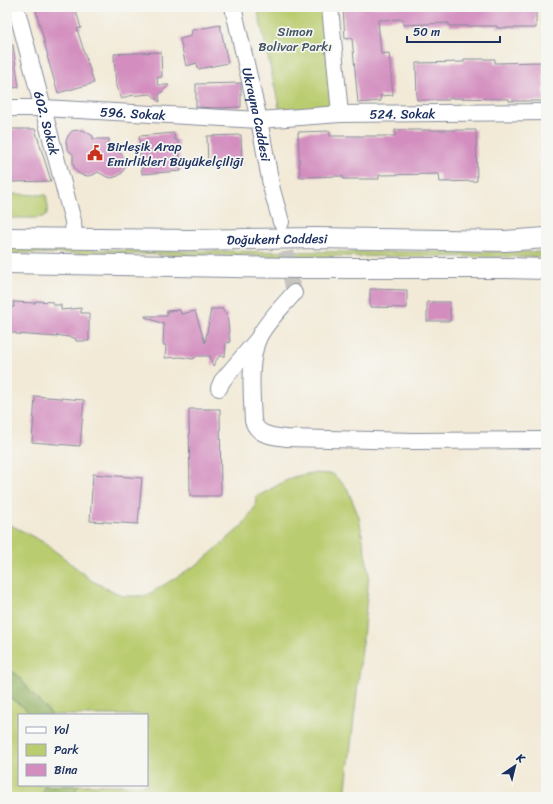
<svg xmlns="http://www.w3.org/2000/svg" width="553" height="804" viewBox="0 0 553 804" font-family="Sriracha,sans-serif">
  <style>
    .green { fill: #bacc70; stroke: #6a7e67 }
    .forest { fill: #93b062; stroke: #577060 }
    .building { fill: #d38ebf }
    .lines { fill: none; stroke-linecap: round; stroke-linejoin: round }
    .minor-tunnel { stroke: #c7c5bf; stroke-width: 16; stroke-dasharray: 16 8; stroke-linecap: butt }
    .minor-casing { stroke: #868c9a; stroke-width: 18 }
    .major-casing { stroke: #868c9a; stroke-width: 22 }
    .minor { stroke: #fff; stroke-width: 16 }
    .major { stroke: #fff; stroke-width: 20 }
    .labels { text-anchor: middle; stroke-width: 3.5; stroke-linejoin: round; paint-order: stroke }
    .park-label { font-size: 13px; fill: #435662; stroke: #f6f6f2 }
    .street-label { font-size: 13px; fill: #1b2f5e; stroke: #f6f6f2 }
    .poi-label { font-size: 13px; fill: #1b2f5e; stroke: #f6f6f2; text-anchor: start }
  </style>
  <rect width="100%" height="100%" fill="#f6f6f2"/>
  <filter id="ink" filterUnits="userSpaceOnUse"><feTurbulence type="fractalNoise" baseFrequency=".025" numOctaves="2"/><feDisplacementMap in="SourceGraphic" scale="8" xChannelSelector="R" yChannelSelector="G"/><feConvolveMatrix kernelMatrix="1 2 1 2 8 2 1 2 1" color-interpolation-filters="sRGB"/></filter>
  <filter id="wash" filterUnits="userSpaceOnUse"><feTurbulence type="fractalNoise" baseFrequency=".012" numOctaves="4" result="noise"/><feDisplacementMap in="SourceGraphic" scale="16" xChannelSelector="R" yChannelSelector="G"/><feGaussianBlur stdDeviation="0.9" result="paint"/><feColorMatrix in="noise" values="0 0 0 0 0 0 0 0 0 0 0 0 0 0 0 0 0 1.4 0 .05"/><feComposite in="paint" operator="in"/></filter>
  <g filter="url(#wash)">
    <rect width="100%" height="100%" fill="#f2ead7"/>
    <g class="green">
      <path d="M 257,7 L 322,7 L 332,107 L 280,111 Z"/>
      <path d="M 7,194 L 46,195 L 48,208 L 46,216 L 37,218 L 7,218 Z"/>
      <path d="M 7,248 C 187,252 366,252 546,252 L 546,257 L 278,256 L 7,253 Z"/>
      <path d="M 312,473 L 333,474 L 347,488 L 359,517 L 369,575 L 362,648 L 345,797 L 73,797 L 78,785 L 147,785 L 147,715 L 52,715 L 35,697 L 19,677 L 7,667 L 7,523 L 43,542 L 64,558 L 92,581 L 123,596 L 146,596 L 201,562 L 242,526 L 255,507 L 256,497 L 293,477 Z"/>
      <path d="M 7,696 L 25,708 L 30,715 L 19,715 L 19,785 L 45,785 L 42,797 L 7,797 Z"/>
    </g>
    <g class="forest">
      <path d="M 7,667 L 19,677 L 35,697 L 52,715 L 30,715 L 25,708 L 7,696 Z"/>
      <path d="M 45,785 L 78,785 L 73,797 L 42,797 Z"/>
    </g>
    <g id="blocks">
      <g class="building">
        <path d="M 35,7 L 75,7 L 81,28 L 77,29 L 94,83 L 58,93 L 47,56 L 48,56 Z"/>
        <path d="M 343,7 L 536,7 L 536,28 L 497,28 L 497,26 L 449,26 L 449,23 L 403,25 L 403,19 L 378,20 L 381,54 L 389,53 L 393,95 L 380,96 L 381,101 L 358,103 L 352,38 L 345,39 Z"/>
        <path d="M 220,25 L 228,63 L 198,69 L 197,63 L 186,66 L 180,39 L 191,36 L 192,30 Z"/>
        <path d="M 7,45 L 13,45 L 19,87 L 7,89 Z"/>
        <path d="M 161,52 L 162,77 L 157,78 L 158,85 L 169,85 L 159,95 L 160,102 L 151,94 L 128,96 L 122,99 L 116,87 L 114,54 Z"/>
        <path d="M 464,59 L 495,59 L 495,63 L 543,62 L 544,101 L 509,101 L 509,99 L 449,98 L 449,100 L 417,100 L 416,63 L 464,62 Z"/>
        <path d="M 241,83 L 241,107 L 218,108 L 196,107 L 196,84 Z"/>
        <path d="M 10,129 L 35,129 L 51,181 L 12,182 Z"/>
        <path d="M 78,130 L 83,130 L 93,136 L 93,139 L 109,139 L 109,148 L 118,151 L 122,155 L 127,164 L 122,173 L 118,176 L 112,178 L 107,177 L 98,172 L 93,175 L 88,176 L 82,175 L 78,173 L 75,169 L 73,164 L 73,154 L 69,151 L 67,147 L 66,141 L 68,136 L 72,131 Z"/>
        <path d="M 395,130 L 476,130 L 477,181 L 440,182 L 439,174 L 379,175 L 379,179 L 343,179 L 343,176 L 300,177 L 298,132 L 330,131 L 330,136 L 395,136 Z"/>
        <path d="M 174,133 L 175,140 L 178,140 L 181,171 L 142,174 L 139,143 L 140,143 L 139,136 Z"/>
        <path d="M 241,135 L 242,165 L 208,166 L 207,136 Z"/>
        <path d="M 370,289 L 407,290 L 407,308 L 370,307 Z"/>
        <path d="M 36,301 L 53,302 L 53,305 L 61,305 L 61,310 L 81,308 L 81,313 L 89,313 L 89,341 L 76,341 L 75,338 L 56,335 L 57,337 L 16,334 L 16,333 L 9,332 L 7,307 L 14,307 L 13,302 L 35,303 Z"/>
        <rect x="427" y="302" width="23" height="19"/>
        <path d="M 211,309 L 223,309 L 224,313 L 227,313 L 230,343 L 226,342 L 225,356 L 219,356 L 213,366 L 210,356 L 197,356 L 193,359 L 181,357 L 165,358 L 166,345 L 163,345 L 164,324 L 145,317 L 145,316 L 167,316 L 167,311 L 180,310 L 181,314 L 195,311 L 205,343 Z"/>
        <path d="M 35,396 L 84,400 L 80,446 L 32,442 Z"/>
        <path d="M 189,409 L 220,409 L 221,496 L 190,496 Z"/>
        <path d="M 93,474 L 142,478 L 138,524 L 90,521 Z"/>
      </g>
    </g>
  </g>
  <g filter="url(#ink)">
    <use href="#blocks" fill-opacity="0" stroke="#868c9a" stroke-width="1"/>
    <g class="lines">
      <path class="minor-tunnel" d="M 282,228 L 294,293"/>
      <defs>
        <g id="minor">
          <path id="s1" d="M 16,7 L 73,221 L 74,238"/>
          <path id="s2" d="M 233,7 L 259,120 L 272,190 L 281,222"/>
          <path d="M 330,7 L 340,114"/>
          <path id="s3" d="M 7,108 L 43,108 L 259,120 L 340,114 L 546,112"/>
          <path d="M 294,293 C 282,307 267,321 259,337 C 248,360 252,396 253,421 C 258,436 273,436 286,438 L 414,441 L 546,440"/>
          <path d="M 219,388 L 222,381 L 257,340"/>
        </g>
        <g id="major">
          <path id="s4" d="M 7,238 L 189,240 L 315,238 L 505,241 L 546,238"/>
          <path d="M 7,263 L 297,268 L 507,268 L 546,269"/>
        </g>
      </defs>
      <use href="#minor" class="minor-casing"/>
      <use href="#major" class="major-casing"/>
      <use href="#minor" class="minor"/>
      <use href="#major" class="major"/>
    </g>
  </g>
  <defs>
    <symbol id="civic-bare" viewBox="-9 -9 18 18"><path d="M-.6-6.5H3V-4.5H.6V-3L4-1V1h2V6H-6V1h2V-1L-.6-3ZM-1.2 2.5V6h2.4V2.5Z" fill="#c8321e" stroke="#f6f6f2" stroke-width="2.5" paint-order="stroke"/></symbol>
  </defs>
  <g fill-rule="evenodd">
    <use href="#civic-bare" x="84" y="142" width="22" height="22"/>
  </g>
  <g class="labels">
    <g class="park-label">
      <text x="295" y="36">Simon<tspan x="295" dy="15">Bolivar Parkı</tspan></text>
    </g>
    <g class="street-label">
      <text dy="5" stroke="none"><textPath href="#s3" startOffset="126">596. Sokak</textPath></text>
      <text dy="5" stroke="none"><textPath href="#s2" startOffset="110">Ukrayna Caddesi</textPath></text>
      <text dy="5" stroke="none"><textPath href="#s3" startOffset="396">524. Sokak</textPath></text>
      <text dy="5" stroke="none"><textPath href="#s1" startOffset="120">602. Sokak</textPath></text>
      <text dy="5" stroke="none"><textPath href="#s4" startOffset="270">Doğukent Caddesi</textPath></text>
    </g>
    <g class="poi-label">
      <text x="107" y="151">Birleşik Arap<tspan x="107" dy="15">Emirlikleri Büyükelçiliği</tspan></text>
    </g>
  </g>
  <rect width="553" height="804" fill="none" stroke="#f6f6f2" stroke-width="24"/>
  <rect x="18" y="714" width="130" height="72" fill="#f6f6f2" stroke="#9ea6b7"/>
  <rect x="26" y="727" width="20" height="6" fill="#ffffff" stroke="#9ea6b7"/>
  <text x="54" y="734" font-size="12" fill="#1b2f5e">Yol</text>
  <rect x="26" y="744" width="20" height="12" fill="#bacc70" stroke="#9ea6b7"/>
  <text x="54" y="754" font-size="12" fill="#1b2f5e">Park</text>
  <rect x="26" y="764" width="20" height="12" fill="#d38ebf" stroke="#9ea6b7"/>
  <text x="54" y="774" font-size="12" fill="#1b2f5e">Bina</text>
  <g transform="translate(515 766) rotate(35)" stroke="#f6f6f2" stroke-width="3" paint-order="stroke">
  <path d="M0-3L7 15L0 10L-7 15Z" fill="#1b2f5e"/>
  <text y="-6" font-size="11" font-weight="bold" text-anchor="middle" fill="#1b2f5e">K</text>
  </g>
  <path d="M407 36v6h93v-6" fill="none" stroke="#1b2f5e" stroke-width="2"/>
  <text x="413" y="36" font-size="12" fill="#1b2f5e" stroke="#f6f6f2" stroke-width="3" paint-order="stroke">50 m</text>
</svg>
